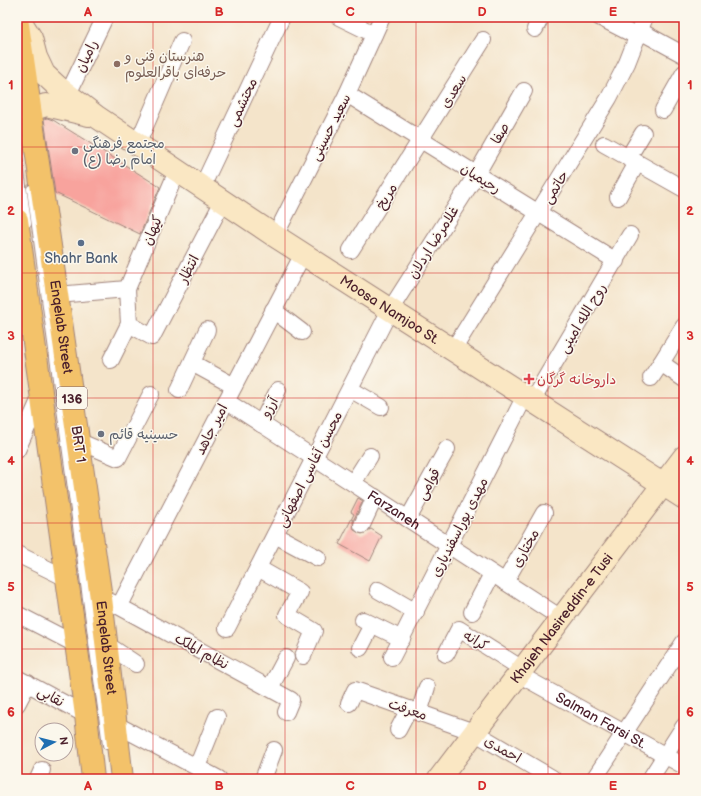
<svg xmlns="http://www.w3.org/2000/svg" width="701" height="796" viewBox="0 0 701 796" font-family="'Balsamiq Sans','Playpen Sans Arabic',sans-serif">
  <style>
    .building { fill: #f8a39d }
    .lines { fill: none; stroke-linecap: round; stroke-linejoin: round }
    .lane-casing { stroke: #9f827a; stroke-width: 10 }
    .street-casing { stroke: #9f827a; stroke-width: 18 }
    .secondary-casing { stroke: #9f827a; stroke-width: 24 }
    .primary-casing { stroke: #9f827a; stroke-width: 24 }
    .lane { stroke: #fff; stroke-width: 8 }
    .street { stroke: #fff; stroke-width: 16 }
    .secondary { stroke: #fae7c3; stroke-width: 22 }
    .primary { stroke: #f3c26a; stroke-width: 22 }
    .grid { fill: none; stroke: #d62828; stroke-width: 1; stroke-opacity: 0.55 }
    .education-dot { fill: #8d6e63; stroke: #fbf7ec; stroke-width: 1.5 }
    .worship-dot { fill: #6b7280; stroke: #fbf7ec; stroke-width: 1.5 }
    .service-dot { fill: #5c6f8a; stroke: #fbf7ec; stroke-width: 1.5 }
    .health-dot { fill: #e0444e; stroke: #fbf7ec; stroke-width: 1.5 }
    .labels { text-anchor: middle; stroke-width: 3; stroke-linejoin: round; paint-order: stroke }
    .shield { fill: #fbf7ec; stroke: #7f6065; stroke-width: 1 }
    .shield-label { font-size: 13px; font-weight: bold; fill: #4a1f2b }
    .street-label { font-size: 14px; fill: #4a1f2b; stroke: #fbf7ec }
    .education-label { font-size: 14px; fill: #785e54; stroke: #fbf7ec; text-anchor: start }
    .worship-label { font-size: 14px; fill: #5b616d; stroke: #fbf7ec; text-anchor: start }
    .service-label { font-size: 14px; fill: #4e5e75; stroke: #fbf7ec }
    .health-label { font-size: 14px; fill: #be3a42; stroke: #fbf7ec; text-anchor: start }
    .neatline { fill: none; stroke: #d62828; stroke-width: 1.5 }
    .grid-label { font-size: 13px; text-anchor: middle; font-weight: bold; fill: #d62828 }
  </style>
  <rect width="100%" height="100%" fill="#fbf7ec"/>
  <filter id="ink" filterUnits="userSpaceOnUse"><feTurbulence type="fractalNoise" baseFrequency=".025" numOctaves="2"/><feDisplacementMap in="SourceGraphic" scale="8" xChannelSelector="R" yChannelSelector="G"/><feConvolveMatrix kernelMatrix="1 2 1 2 8 2 1 2 1" color-interpolation-filters="sRGB"/></filter>
  <filter id="wash" filterUnits="userSpaceOnUse"><feTurbulence type="fractalNoise" baseFrequency=".012" numOctaves="4" result="noise"/><feDisplacementMap in="SourceGraphic" scale="16" xChannelSelector="R" yChannelSelector="G"/><feGaussianBlur stdDeviation="0.9" result="paint"/><feColorMatrix in="noise" values="0 0 0 0 0 0 0 0 0 0 0 0 0 0 0 0 0 1.4 0 .05"/><feComposite in="paint" operator="in"/></filter>
  <g filter="url(#wash)">
    <rect width="100%" height="100%" fill="#f4e4ca"/>
    <g id="blocks">
      <g class="building">
        <path d="M 47,118 L 53,120 L 160,187 L 140,234 L 55,193 L 44,119 Z"/>
        <path d="M 358,498 L 363,501 L 353,521 L 354,530 L 362,534 L 371,529 L 382,536 L 370,561 L 339,544 L 354,514 L 351,512 Z"/>
      </g>
    </g>
  </g>
  <g filter="url(#ink)">
    <use href="#blocks" fill-opacity="0" stroke="#9f827a" stroke-width="1"/>
    <g class="lines">
      <defs>
        <g id="lane">
          <path d="M 17,149 L 27,223"/>
          <path d="M 31,189 L 107,745"/>
        </g>
        <g id="street">
          <path d="M 339,17 L 374,34"/>
          <path d="M 599,17 L 638,37"/>
          <path d="M 535,29 L 541,17"/>
          <path d="M 640,31 L 684,55"/>
          <path d="M 68,94 L 105,17"/>
          <path d="M 347,94 L 616,261"/>
          <path d="M 663,110 L 684,73"/>
          <path d="M 604,144 L 684,189"/>
          <path d="M 137,145 L 182,41"/>
          <path d="M 628,158 L 643,133"/>
          <path d="M 202,187 L 282,17"/>
          <path d="M 618,197 L 637,163"/>
          <path d="M 275,236 L 347,94 L 382,17"/>
          <path d="M 351,250 L 483,40"/>
          <path d="M 127,289 L 129,324 L 152,337 L 223,201"/>
          <path d="M 57,295 L 127,289 L 177,171"/>
          <path d="M 273,310 L 302,332"/>
          <path d="M 17,326 L 31,332"/>
          <path d="M 453,350 L 609,98 L 627,63 L 645,17"/>
          <path d="M 111,360 L 129,324"/>
          <path d="M 192,363 L 234,386"/>
          <path d="M 661,363 L 684,326"/>
          <path d="M 651,378 L 661,363 L 684,379"/>
          <path d="M 350,389 L 381,407"/>
          <path d="M 179,390 L 207,330"/>
          <path id="s1" d="M 226,401 L 561,618"/>
          <path d="M 532,401 L 630,235"/>
          <path d="M 261,424 L 278,390"/>
          <path d="M 78,441 L 118,458 L 151,394"/>
          <path d="M 17,450 L 41,396"/>
          <path d="M 353,483 L 370,456"/>
          <path d="M 408,519 L 447,449"/>
          <path d="M 362,525 L 375,497"/>
          <path d="M 275,535 L 318,558"/>
          <path d="M 17,554 L 66,578"/>
          <path d="M 258,568 L 300,592 L 287,615 L 314,631 L 303,656"/>
          <path d="M 505,582 L 544,513"/>
          <path d="M 378,590 L 416,612"/>
          <path d="M 111,602 L 291,700 L 286,712"/>
          <path d="M 120,605 L 303,254"/>
          <path d="M 472,612 L 492,574"/>
          <path d="M 17,614 L 75,644"/>
          <path d="M 363,620 L 402,639"/>
          <path d="M 227,628 L 390,310 L 476,175 L 524,91"/>
          <path d="M 106,644 L 136,664"/>
          <path d="M 360,648 L 372,625"/>
          <path d="M 446,654 L 459,629 L 516,665"/>
          <path d="M 392,657 L 525,396"/>
          <path id="s2" d="M 518,674 L 684,766"/>
          <path d="M 17,678 L 86,715"/>
          <path d="M 270,688 L 286,658"/>
          <path d="M 349,703 L 355,690 L 474,732 L 552,778"/>
          <path d="M 17,704 L 28,683"/>
          <path d="M 419,713 L 427,687"/>
          <path d="M 115,724 L 219,779"/>
          <path d="M 398,730 L 409,709"/>
          <path d="M 197,767 L 217,717"/>
          <path d="M 38,779 L 42,770"/>
          <path d="M 263,779 L 274,750"/>
          <path d="M 594,779 L 684,642"/>
          <path d="M 650,779 L 684,726"/>
        </g>
        <g id="secondary">
          <path id="s3" d="M 18,17 L 31,38 L 36,57 L 44,74 L 58,87 L 97,117 L 275,236 L 684,498"/>
          <path d="M 30,118 L 34,109 L 46,105 L 89,115"/>
          <path id="s4" d="M 439,779 L 684,457"/>
        </g>
        <g id="primary">
          <path id="s5" d="M 17,18 L 101,598 L 122,779"/>
          <path d="M 17,220 L 86,715 L 93,779"/>
        </g>
      </defs>
      <use href="#lane" class="lane-casing"/>
      <use href="#street" class="street-casing"/>
      <use href="#secondary" class="secondary-casing"/>
      <use href="#primary" class="primary-casing"/>
      <use href="#lane" class="lane"/>
      <use href="#street" class="street"/>
      <use href="#secondary" class="secondary"/>
      <use href="#primary" class="primary"/>
    </g>
  </g>
  <path class="grid" d="M 153,17 L 153,779M 285,17 L 285,779M 416,17 L 416,779M 548,17 L 548,779M 17,147 L 684,147M 17,273 L 684,273M 17,398 L 684,398M 17,523 L 684,523M 17,649 L 684,649"/>
  <circle class="education-dot" cx="117" cy="64" r="4"/>
  <g class="worship-dot">
    <circle cx="75" cy="151" r="4"/>
    <circle cx="101" cy="434" r="4"/>
  </g>
  <circle class="service-dot" cx="81" cy="243" r="4"/>
  <path class="health-dot" d="M527 373h4v4h4v4h-4v4h-4v-4h-4v-4h4z"/>
  <g class="labels">
    <rect class="shield" x="57" y="387" width="30" height="22" rx="3"/>
    <g class="shield-label">
      <text x="72" y="403">136</text>
    </g>
    <g class="street-label">
      <text transform="translate(86 56) rotate(-65)" y="5">رامیان</text>
      <text transform="translate(453 91) rotate(-58)" y="5">سعدی</text>
      <text transform="translate(242 102) rotate(-65)" y="5">محتشمی</text>
      <text transform="translate(330 127) rotate(-63)" y="5">سعید حسینی</text>
      <text transform="translate(500 133) rotate(-60)" y="5">صفا</text>
      <text transform="translate(481 178) rotate(32)" y="5">رحیمیان</text>
      <text transform="translate(555 187) rotate(-58)" y="5">حاتمی</text>
      <text transform="translate(386 196) rotate(-57)" y="5">مریخ</text>
      <text transform="translate(152 230) rotate(-67)" y="5">کیهان</text>
      <text transform="translate(433 242) rotate(-58)" y="5">غلامرضا اردلان</text>
      <text transform="translate(188 269) rotate(-63)" y="5">انتظار</text>
      <text dy="5" stroke="none"><textPath href="#s3" startOffset="482">Moosa Namjoo St.</textPath></text>
      <text transform="translate(582 318) rotate(-59)" y="5">روح الله امینی</text>
      <text dy="5" stroke="none"><textPath href="#s5" startOffset="312">Enqelab Street</textPath></text>
      <text transform="translate(269 407) rotate(-62)" y="5">آرزو</text>
      <text transform="translate(211 429) rotate(-63)" y="5">امیر جاهد</text>
      <text transform="translate(79 444) rotate(82)" y="5">BRT 1</text>
      <text transform="translate(309 469) rotate(-63)" y="5">محسن آغاسی اصفهانی</text>
      <text transform="translate(428 484) rotate(-61)" y="5">قوامی</text>
      <text dy="5" stroke="none"><textPath href="#s1" startOffset="200">Farzaneh</textPath></text>
      <text transform="translate(459 527) rotate(-63)" y="5">مهدی پوراسفندیاری</text>
      <text transform="translate(525 548) rotate(-61)" y="5">مختاری</text>
      <text dy="5" stroke="none"><textPath href="#s4" startOffset="202">Khajeh Nasireddin-e Tusi</textPath></text>
      <text transform="translate(476 640) rotate(31)" y="5">کرانه</text>
      <text dy="5" stroke="none"><textPath href="#s5" startOffset="636">Enqelab Street</textPath></text>
      <text transform="translate(202 651) rotate(29)" y="5">نظام الملک</text>
      <text transform="translate(51 696) rotate(29)" y="5">نقابی</text>
      <text transform="translate(408 709) rotate(19)" y="5">معرفت</text>
      <text dy="5" stroke="none"><textPath href="#s2" startOffset="95">Salman Farsi St.</textPath></text>
      <text transform="translate(503 749) rotate(30)" y="5">احمدی</text>
    </g>
    <g class="education-label">
      <text x="125" y="61">هنرستان فنی و<tspan x="125" dy="16">حرفه‌ای باقرالعلوم</tspan></text>
    </g>
    <g class="worship-label">
      <text x="83" y="148">مجتمع فرهنگی<tspan x="83" dy="16">امام رضا (ع)</tspan></text>
      <text x="109" y="439">حسینیه قائم</text>
    </g>
    <g class="service-label">
      <text x="81" y="263">Shahr Bank</text>
    </g>
    <g class="health-label">
      <text x="537" y="384">داروخانه گرگان</text>
    </g>
  </g>
  <rect width="701" height="796" fill="none" stroke="#fbf7ec" stroke-width="44"/>
  <g transform="translate(54 742) rotate(83)"><circle r="19" fill="#fbf7ec" stroke="#b4a19f"/>
  <path d="M0-3L7 15L0 10L-7 15Z" fill="#1f6fb2"/>
  <text y="-6" font-size="11" font-weight="bold" text-anchor="middle" fill="#4a1f2b">N</text>
  </g>
  <rect x="22" y="22" width="657" height="752" class="neatline"/>
  <g class="grid-label">
    <text x="88" y="16">A</text>
    <text x="219" y="16">B</text>
    <text x="350" y="16">C</text>
    <text x="482" y="16">D</text>
    <text x="613" y="16">E</text>
    <text x="11" y="89">1</text>
    <text x="690" y="89">1</text>
    <text x="11" y="215">2</text>
    <text x="690" y="215">2</text>
    <text x="11" y="340">3</text>
    <text x="690" y="340">3</text>
    <text x="11" y="465">4</text>
    <text x="690" y="465">4</text>
    <text x="11" y="591">5</text>
    <text x="690" y="591">5</text>
    <text x="11" y="716">6</text>
    <text x="690" y="716">6</text>
    <text x="88" y="790">A</text>
    <text x="219" y="790">B</text>
    <text x="350" y="790">C</text>
    <text x="482" y="790">D</text>
    <text x="613" y="790">E</text>
  </g>
</svg>
